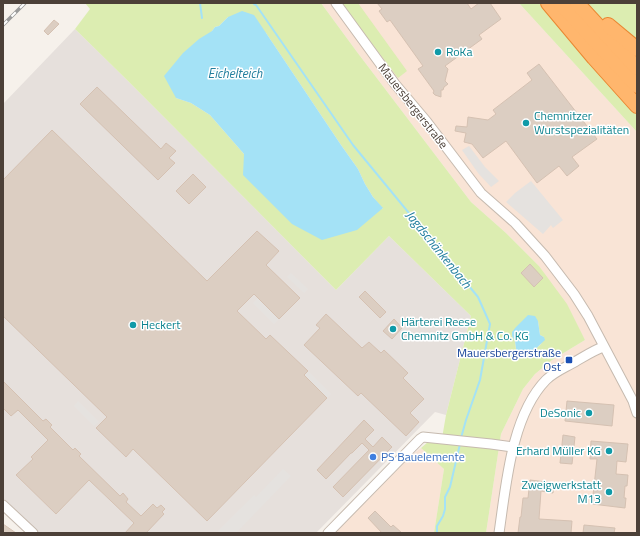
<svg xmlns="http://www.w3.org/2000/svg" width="640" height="536" viewBox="0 0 640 536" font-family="'Titillium Web',sans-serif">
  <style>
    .commercial { fill: #f9e4d6 }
    .industrial { fill: #e6e0dc }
    .green { fill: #dcedb1; fill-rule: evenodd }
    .parking { fill: #e5e2df }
    .water { fill: #a4e2f6 }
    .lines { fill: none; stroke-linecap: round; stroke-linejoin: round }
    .stream { stroke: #a4e2f6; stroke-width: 2 }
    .building { fill: #dccec2; stroke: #d5c1b2 }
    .minor-casing { stroke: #c6baaf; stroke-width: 11 }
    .highway-casing { stroke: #e98732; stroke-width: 16 }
    .minor { stroke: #fff; stroke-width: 9 }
    .highway { stroke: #ffb66d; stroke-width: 14 }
    .rail-casing { stroke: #9a9a9a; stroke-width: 3.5 }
    .rail { stroke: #fff; stroke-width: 2; stroke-dasharray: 6; stroke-linecap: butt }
    .culture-dot { fill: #0f9aa8; stroke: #fff; stroke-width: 1.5 }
    .transit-dot { fill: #1a4fb4; stroke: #fff; stroke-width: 1.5 }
    .shop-dot { fill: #3f7fe0; stroke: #fff; stroke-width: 1.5 }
    .labels { text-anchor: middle; stroke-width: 3; stroke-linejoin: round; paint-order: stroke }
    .culture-label { font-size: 12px; fill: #0d838f; stroke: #fff; text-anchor: start }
    .street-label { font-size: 12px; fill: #4c4038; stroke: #fff }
    .transit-label { font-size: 12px; fill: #164399; stroke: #fff; text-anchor: end }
    .shop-label { font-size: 12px; fill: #366cbe; stroke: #fff; text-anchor: start }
    .water-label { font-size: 13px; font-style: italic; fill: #237f9e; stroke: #fff }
  </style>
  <rect width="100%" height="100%" fill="#f6f1eb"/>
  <g class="commercial">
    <path d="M 321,3 L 519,3 L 637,132 L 637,533 L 486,533 L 501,434 L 523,389 L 535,374 L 552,360 L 585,340 L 539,266 L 506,233 L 471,202 L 357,52 Z"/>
    <path d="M 421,448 L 444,469 L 434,533 L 335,533 L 413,454 Z"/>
  </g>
  <path class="industrial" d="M 75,29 L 128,81 L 336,290 L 389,236 L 471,316 L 446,415 L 435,412 L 316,533 L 39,533 L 3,498 L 3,104 Z"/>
  <g class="green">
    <path d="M 85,3 L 321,3 L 357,52 L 471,202 L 506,233 L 539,266 L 567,304 L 585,340 L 552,360 L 535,374 L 523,389 L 501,434 L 486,533 L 434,533 L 444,469 L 421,448 L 428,442 L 441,444 L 446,415 L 471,316 L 389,236 L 336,290 L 128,81 L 75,29 L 90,9 ZM 228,17 L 266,33 L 341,145 L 358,169 L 365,184 L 373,197 L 383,209 L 244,154 L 210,115 L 191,103 L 176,98 L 212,31 L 215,27 L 219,26 ZM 538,321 L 540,335 L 544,337 L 541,344 L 529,355 L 516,349 L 515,341 Z"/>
    <path d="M 341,3 L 358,3 L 407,71 L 398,78 Z"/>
    <path d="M 519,3 L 637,3 L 637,132 Z"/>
  </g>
  <g class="parking">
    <path d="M 469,146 L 485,167 L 499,181 L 491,187 L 478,173 L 462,150 Z"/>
    <path d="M 531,181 L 563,220 L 553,228 L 551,225 L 543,234 L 506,202 L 515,193 Z"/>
    <path d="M 291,273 L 308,289 L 304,293 L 287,277 Z"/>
    <path d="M 258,298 L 279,319 L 274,324 L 253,303 Z"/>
    <path d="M 308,371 L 331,394 L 327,398 L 304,375 Z"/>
    <path d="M 78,401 L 99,422 L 94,426 L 74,406 Z"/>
    <path d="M 283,469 L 291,476 L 236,533 L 220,533 L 218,531 L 254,495 L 256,497 Z"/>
  </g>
  <g class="water">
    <path d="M 242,11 L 254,15 L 341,145 L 358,169 L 365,184 L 373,197 L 383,208 L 357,230 L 322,240 L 292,224 L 243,175 L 244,154 L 210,115 L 191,103 L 176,98 L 164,76 L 183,53 L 199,39 L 212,31 L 215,27 L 219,26 L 228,17 Z"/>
    <path d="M 528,315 L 535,316 L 538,321 L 540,335 L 544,337 L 545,340 L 529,355 L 524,357 L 517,355 L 515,341 L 512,336 L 512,332 L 516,327 Z"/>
  </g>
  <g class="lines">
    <g class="stream">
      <path d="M 200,3 L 202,18"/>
      <path d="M 254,4 L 256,5 L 353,145 L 478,297 L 490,324 L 480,380 L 466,420 L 461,438"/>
      <path d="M 437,533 L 437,526 L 443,516 L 445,509 L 445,497 L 450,487 L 460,444"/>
    </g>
  </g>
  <g class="building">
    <path d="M 377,3 L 467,3 L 471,9 L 479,3 L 490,3 L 501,19 L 479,35 L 482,39 L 445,66 L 448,69 L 445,81 L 448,84 L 444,87 L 443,90 L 441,90 L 441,97 L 435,95 L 433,93 L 434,91 L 418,69 L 423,66 L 390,20 L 387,22 L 379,11 L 382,9 Z"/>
    <path d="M 54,20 L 59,24 L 48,35 L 44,31 Z"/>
    <path d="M 539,64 L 597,139 L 572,157 L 579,166 L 567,176 L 559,166 L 537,183 L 506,141 L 483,158 L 472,144 L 464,142 L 466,133 L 455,131 L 456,126 L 467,127 L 468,117 L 488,120 L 496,114 L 493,110 L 532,80 L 527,73 Z"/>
    <path d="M 97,87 L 161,149 L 166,143 L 176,151 L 169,158 L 175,163 L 158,180 L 80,104 Z"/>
    <path d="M 52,130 L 207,281 L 257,231 L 279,251 L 266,265 L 300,298 L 279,319 L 254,294 L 237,311 L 266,339 L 270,335 L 308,371 L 304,375 L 327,398 L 207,521 L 133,449 L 126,457 L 96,428 L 107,417 L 3,316 L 3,180 Z"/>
    <path d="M 193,174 L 206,187 L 189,204 L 176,191 Z"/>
    <path d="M 530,264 L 543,278 L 534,287 L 521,273 Z"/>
    <path d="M 365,291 L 386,312 L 380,318 L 359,297 Z"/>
    <path d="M 326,314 L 362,348 L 369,342 L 381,353 L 384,350 L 408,373 L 403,378 L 424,399 L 410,413 L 419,422 L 406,436 L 361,393 L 358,396 L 304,345 L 320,328 L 316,325 Z"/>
    <path d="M 394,319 L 402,328 L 392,339 L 383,331 Z"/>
    <path d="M 3,381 L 43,421 L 46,419 L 52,425 L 50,427 L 73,450 L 75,448 L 81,454 L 79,456 L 120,496 L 123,493 L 128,499 L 126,502 L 141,516 L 153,504 L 157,508 L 161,505 L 165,509 L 162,512 L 164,514 L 146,533 L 125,533 L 134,523 L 89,480 L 56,514 L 16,475 L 33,459 L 31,457 L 48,440 L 18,410 L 11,416 L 3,408 Z"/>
    <path d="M 567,401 L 614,405 L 612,426 L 565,421 Z"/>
    <path d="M 364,420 L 374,430 L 365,439 L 373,447 L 382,437 L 392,447 L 343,497 L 333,487 L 369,450 L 362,443 L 352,453 L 351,453 L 326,479 L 317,470 Z"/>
    <path d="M 563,435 L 575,437 L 572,464 L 560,463 Z"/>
    <path d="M 591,441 L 628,444 L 626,462 L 617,461 L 616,474 L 628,475 L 627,486 L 625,486 L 624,498 L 626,498 L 625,508 L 592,504 L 597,459 L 590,459 Z"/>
    <path d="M 530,480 L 554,483 L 553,493 L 541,491 L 539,519 L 572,521 L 571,533 L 518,533 L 520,517 L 521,517 L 523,498 L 528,498 Z"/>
    <path d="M 375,511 L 391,527 L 393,525 L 402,533 L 382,533 L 368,518 Z"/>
    <path d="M 3,524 L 16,533 L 3,533 Z"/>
    <path d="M 584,525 L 615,528 L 614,533 L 583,533 Z"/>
  </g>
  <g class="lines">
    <defs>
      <g id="minor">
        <path d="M 336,3 L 395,84 L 427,122 L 481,193 L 515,223 L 545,256 L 574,294 L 588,316 L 633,401 L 637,413"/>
        <path d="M 3,505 L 33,533"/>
        <path d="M 328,533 L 420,439 L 423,437 L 491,444 L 513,447"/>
        <path d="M 499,533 C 506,486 511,416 546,380 C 553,373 562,369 571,364 C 582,358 592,351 603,347"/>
      </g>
      <g id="highway">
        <path d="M 548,3 L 594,58 L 637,106"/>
        <path d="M 560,3 L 637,86"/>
        <path d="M 577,3 L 637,68"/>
        <path d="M 608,25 L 637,49"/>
      </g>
    </defs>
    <use href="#minor" class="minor-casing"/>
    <use href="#highway" class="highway-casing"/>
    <use href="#minor" class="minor"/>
    <use href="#highway" class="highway"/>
    <defs>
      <path id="rail" d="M 3,25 L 25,3"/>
    </defs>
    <use href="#rail" class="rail-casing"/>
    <use href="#rail" class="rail"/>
  </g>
  <g class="culture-dot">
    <circle cx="438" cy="52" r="4"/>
    <circle cx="526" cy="123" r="4"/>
    <circle cx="133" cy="325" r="4"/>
    <circle cx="393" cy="329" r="4"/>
    <circle cx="589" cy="413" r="4"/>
    <circle cx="609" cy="451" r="4"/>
    <circle cx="609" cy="492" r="4"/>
  </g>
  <rect class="transit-dot" x="565" y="356" width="8" height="8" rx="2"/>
  <circle class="shop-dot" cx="373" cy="457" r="4"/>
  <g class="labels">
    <g class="culture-label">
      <text x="446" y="56">RoKa</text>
      <text x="534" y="120">Chemnitzer<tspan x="534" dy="14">Wurstspezialitäten</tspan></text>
      <text x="401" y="326">Härterei Reese<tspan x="401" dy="14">Chemnitz GmbH &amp; Co. KG</tspan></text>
      <text x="141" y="329">Heckert</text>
      <text x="581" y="417" text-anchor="end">DeSonic</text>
      <text x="601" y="455" text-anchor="end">Erhard Müller KG</text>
      <text x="601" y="489" text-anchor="end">Zweigwerkstatt<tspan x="601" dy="14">M13</tspan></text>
    </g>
    <g class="street-label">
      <text transform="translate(413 106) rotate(52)" y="4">Mauersbergerstraße</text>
    </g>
    <g class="transit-label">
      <text x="561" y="357">Mauersbergerstraße<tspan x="561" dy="14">Ost</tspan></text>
    </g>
    <g class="shop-label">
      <text x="381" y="461">PS Bauelemente</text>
    </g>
    <g class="water-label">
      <text x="235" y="78">Eichelteich</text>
      <text transform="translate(439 249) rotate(51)" y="5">Jagdschänkenbach</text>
    </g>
  </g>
  <rect width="640" height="536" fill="none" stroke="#4c4038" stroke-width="8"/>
</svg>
